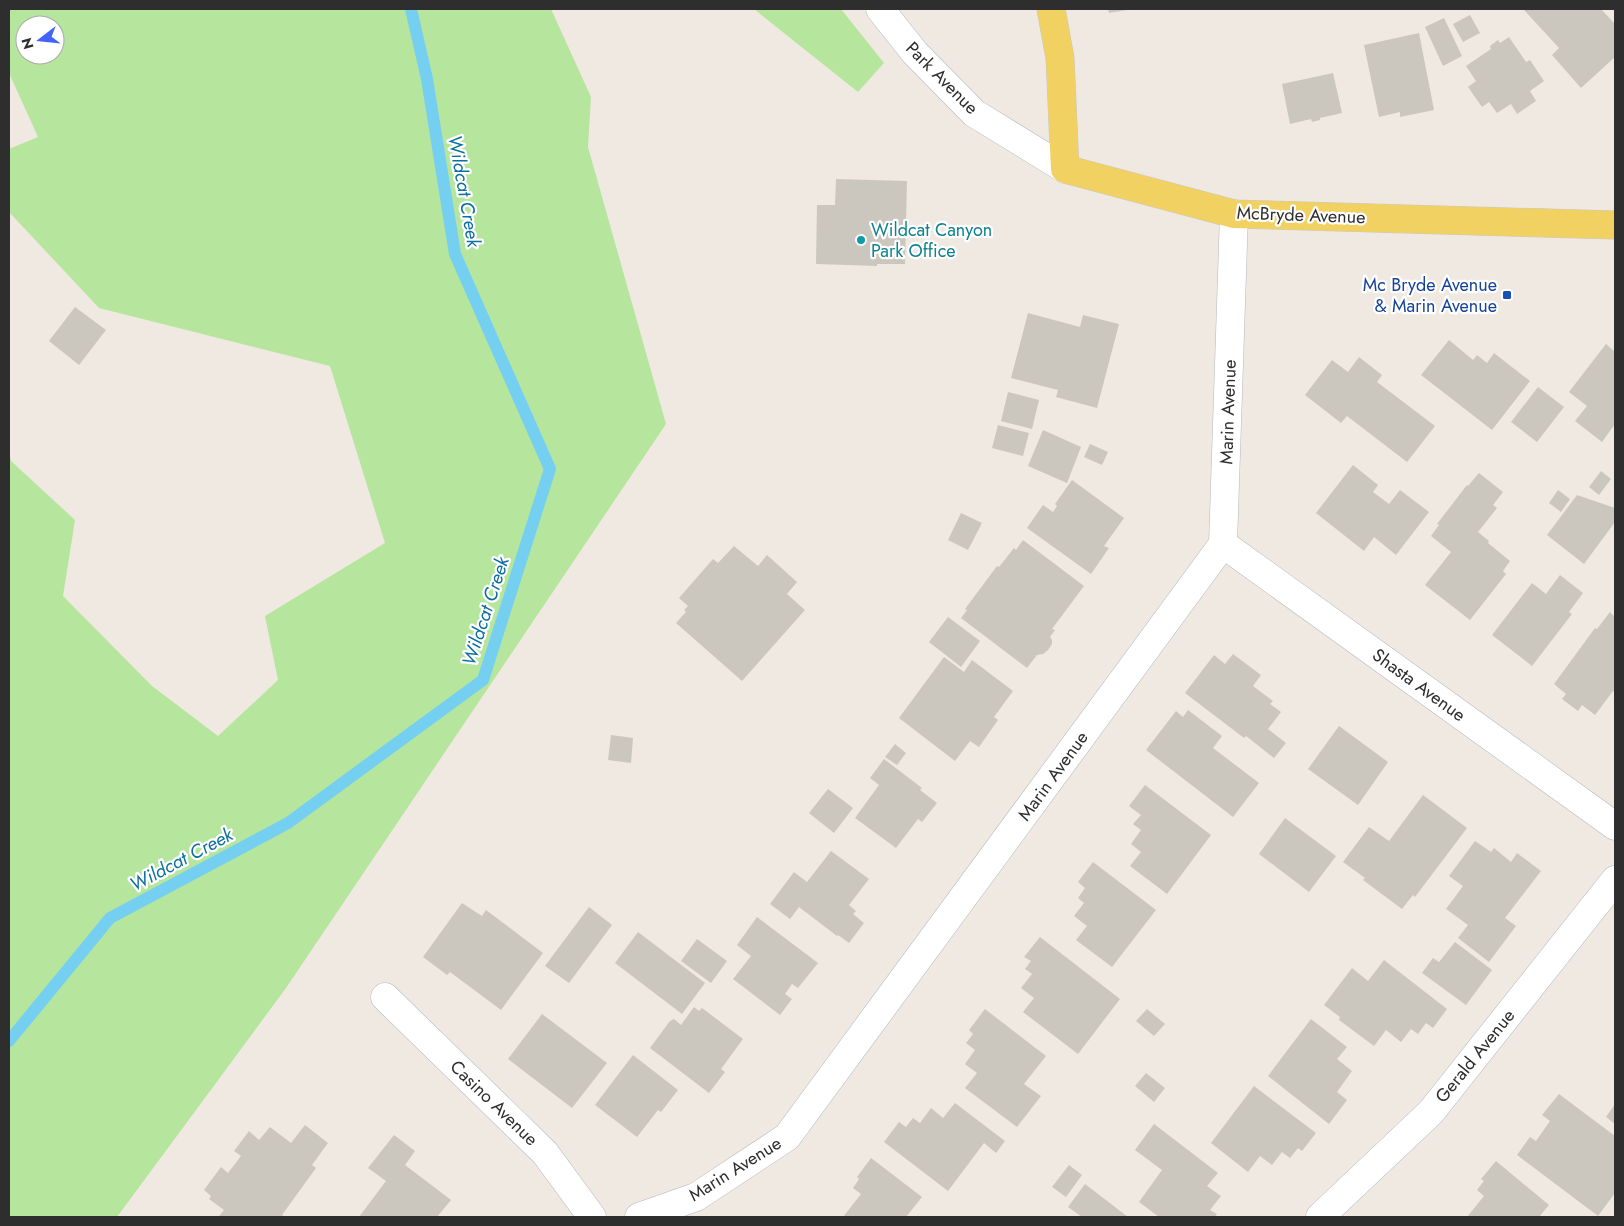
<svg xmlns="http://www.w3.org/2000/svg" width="1624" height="1226" viewBox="0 0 1624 1226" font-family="Jost,sans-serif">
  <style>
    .green { fill: #b6e59e; fill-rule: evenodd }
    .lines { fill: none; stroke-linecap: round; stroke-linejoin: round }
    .stream { stroke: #75cff0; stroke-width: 12 }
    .building { fill: #cbc7bf }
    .minor-casing { stroke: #b4b7c1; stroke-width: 29 }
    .major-casing { stroke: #c9c9c9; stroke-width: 29 }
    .minor { stroke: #fff; stroke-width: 28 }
    .major { stroke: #f2d163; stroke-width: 28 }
    .culture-dot { fill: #0f9aa8; stroke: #fff; stroke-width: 2 }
    .transit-dot { fill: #1a4fb4; stroke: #fff; stroke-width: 2 }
    .labels { text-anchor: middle; stroke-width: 4.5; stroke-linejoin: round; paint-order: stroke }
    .street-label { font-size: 18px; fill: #2e2e2e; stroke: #fff }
    .culture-label { font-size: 18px; fill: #0d838f; stroke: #fff; text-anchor: start }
    .transit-label { font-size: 18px; fill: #164399; stroke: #fff; text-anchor: end }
    .water-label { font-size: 19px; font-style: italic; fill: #0d6fa3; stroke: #fff }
  </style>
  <rect width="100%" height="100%" fill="#efe9e1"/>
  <g class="green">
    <path d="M 9,9 L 551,9 L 591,97 L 588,147 L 666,424 L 286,988 L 117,1217 L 9,1217 L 9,451 L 11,461 L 75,520 L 63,596 L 152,686 L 218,736 L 278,680 L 265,616 L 385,543 L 330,366 L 99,308 L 9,212 L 9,149 L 38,137 L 9,73 ZM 25,25 L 55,25 L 55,55 L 25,55 Z"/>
    <path d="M 754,9 L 841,9 L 884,63 L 858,92 Z"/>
  </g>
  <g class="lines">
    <path class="stream" d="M 9,1041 L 110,918 L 288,823 L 483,680 L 550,469 L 455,254 L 427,79 L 411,9"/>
  </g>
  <g class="building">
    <path d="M 1108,9 L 1127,9 L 1127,10 L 1109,13 Z"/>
    <path d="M 1523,9 L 1601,9 L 1615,24 L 1615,57 L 1581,88 L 1552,55 L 1559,48 Z"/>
    <path d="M 1470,15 L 1480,33 L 1463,42 L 1453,24 Z"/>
    <path d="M 1444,18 L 1462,56 L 1443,66 L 1425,27 Z"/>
    <path d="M 1419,33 L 1434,110 L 1400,117 L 1400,112 L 1379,117 L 1364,45 Z"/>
    <path d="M 1509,37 L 1526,62 L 1530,60 L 1544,81 L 1530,91 L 1536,101 L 1517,114 L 1511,104 L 1497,113 L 1489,102 L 1482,107 L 1468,87 L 1476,81 L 1466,66 L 1491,49 L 1490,46 L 1498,40 L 1500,43 Z"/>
    <path d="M 1333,73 L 1342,113 L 1320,118 L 1320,120 L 1312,122 L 1311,119 L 1290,124 L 1282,84 Z"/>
    <path d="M 836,179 L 907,181 L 905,264 L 877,264 L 877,266 L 816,264 L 817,205 L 835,205 Z"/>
    <path d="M 75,307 L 106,330 L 79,365 L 49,341 Z"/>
    <path d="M 1028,313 L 1080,327 L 1083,315 L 1119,324 L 1097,408 L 1056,397 L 1058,390 L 1011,378 Z"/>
    <path d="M 1449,340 L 1473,360 L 1477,355 L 1487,363 L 1494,353 L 1530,381 L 1492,430 L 1421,375 Z"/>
    <path d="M 1606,344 L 1615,352 L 1615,424 L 1602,442 L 1575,421 L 1587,406 L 1569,392 Z"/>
    <path d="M 1359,357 L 1382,375 L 1377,382 L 1435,426 L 1407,462 L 1347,416 L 1341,423 L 1305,395 L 1332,360 L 1348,372 Z"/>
    <path d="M 1538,387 L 1564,407 L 1537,442 L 1511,422 Z"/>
    <path d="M 1008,392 L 1039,400 L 1032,429 L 1001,421 Z"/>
    <path d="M 998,425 L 1029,433 L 1023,456 L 992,448 Z"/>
    <path d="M 1043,430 L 1081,447 L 1067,483 L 1028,466 Z"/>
    <path d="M 1090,444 L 1108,452 L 1102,465 L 1084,457 Z"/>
    <path d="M 1353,465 L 1378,485 L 1373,492 L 1389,504 L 1400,490 L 1429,512 L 1396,555 L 1374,537 L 1364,551 L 1316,513 Z"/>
    <path d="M 1601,471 L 1611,479 L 1599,495 L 1589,487 Z"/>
    <path d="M 1479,473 L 1503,492 L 1493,505 L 1497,508 L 1478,532 L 1489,541 L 1488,543 L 1510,561 L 1503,571 L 1506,574 L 1470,620 L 1425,585 L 1451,552 L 1431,536 L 1439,525 L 1437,524 L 1467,485 L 1468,486 Z"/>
    <path d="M 1072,480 L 1124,518 L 1104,546 L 1109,548 L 1091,574 L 1027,528 L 1043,505 L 1053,512 L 1057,506 L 1055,504 Z"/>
    <path d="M 1558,490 L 1570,499 L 1561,512 L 1549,503 Z"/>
    <path d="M 1577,495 L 1615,508 L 1615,522 L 1584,564 L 1547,535 Z"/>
    <path d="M 961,513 L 982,523 L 968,550 L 948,540 Z"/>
    <path d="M 1023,540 L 1084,586 L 1052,629 L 1055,630 L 1050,637 L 1052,640 L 1052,644 L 1048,650 L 1043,654 L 1037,655 L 1027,668 L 961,618 L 967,610 L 965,609 L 997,566 L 999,567 L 1014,548 L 1016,550 Z"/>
    <path d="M 734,546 L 758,566 L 767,555 L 797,582 L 787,594 L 805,610 L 742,681 L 676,623 L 686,612 L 684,610 L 688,606 L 679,598 L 713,559 L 718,563 Z"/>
    <path d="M 1560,575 L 1583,593 L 1569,612 L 1572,614 L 1532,666 L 1492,635 L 1532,583 L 1546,594 Z"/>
    <path d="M 1610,612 L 1615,617 L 1615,693 L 1613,691 L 1595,715 L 1582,705 L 1578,711 L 1562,699 L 1566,694 L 1554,684 L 1595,628 L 1597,629 Z"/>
    <path d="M 948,617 L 980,641 L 961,667 L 929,642 Z"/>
    <path d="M 1233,654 L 1261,675 L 1253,686 L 1273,701 L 1270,704 L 1281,712 L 1268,729 L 1286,743 L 1274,758 L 1246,736 L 1244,738 L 1185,693 L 1214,655 L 1225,664 Z"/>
    <path d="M 944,657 L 964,672 L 972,660 L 1013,691 L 994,717 L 998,720 L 979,747 L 970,741 L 955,761 L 899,718 Z"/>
    <path d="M 1188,710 L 1222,736 L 1213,748 L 1259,783 L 1233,817 L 1146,750 L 1176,711 L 1183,717 Z"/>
    <path d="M 1339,726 L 1388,762 L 1358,805 L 1308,769 Z"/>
    <path d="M 611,735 L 633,738 L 631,763 L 608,760 Z"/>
    <path d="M 895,744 L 906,753 L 897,765 L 885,757 Z"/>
    <path d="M 884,759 L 922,788 L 920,790 L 937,803 L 922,822 L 918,819 L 896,848 L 855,818 L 879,785 L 870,778 Z"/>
    <path d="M 1145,785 L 1211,835 L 1167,894 L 1130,866 L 1141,852 L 1131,844 L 1141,830 L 1133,824 L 1141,815 L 1129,806 Z"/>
    <path d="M 828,789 L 853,808 L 834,833 L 809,813 Z"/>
    <path d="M 1423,795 L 1467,828 L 1415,897 L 1413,895 L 1402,909 L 1363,880 L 1365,878 L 1343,862 L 1369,827 L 1389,841 Z"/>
    <path d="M 1285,818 L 1336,856 L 1309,892 L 1259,854 Z"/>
    <path d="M 1475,841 L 1491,852 L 1494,848 L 1511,862 L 1517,853 L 1541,871 L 1505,918 L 1516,926 L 1489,962 L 1458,938 L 1468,925 L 1446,909 L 1463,886 L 1449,876 Z"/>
    <path d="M 831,851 L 869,879 L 849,905 L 856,911 L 853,914 L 864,923 L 849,943 L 838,935 L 837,936 L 799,907 L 790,919 L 770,904 L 794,872 L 807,882 Z"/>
    <path d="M 1093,862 L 1156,910 L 1112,967 L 1076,940 L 1087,926 L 1074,916 L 1084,903 L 1078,898 L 1085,888 L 1078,882 Z"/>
    <path d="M 462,903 L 482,916 L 486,910 L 543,953 L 501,1010 L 450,972 L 447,975 L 423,957 Z"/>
    <path d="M 589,907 L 612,925 L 569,983 L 545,966 Z"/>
    <path d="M 757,917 L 818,963 L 798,988 L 792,984 L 785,994 L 792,999 L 780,1015 L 733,979 L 751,956 L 737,945 Z"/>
    <path d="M 638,932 L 705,983 L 682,1014 L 615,963 Z"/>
    <path d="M 1040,937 L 1120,999 L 1078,1054 L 1023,1012 L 1034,998 L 1021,988 L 1032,974 L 1025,969 L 1031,961 L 1024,957 Z"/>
    <path d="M 697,939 L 727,961 L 711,983 L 681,961 Z"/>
    <path d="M 1455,942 L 1492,970 L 1466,1005 L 1422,973 L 1433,958 L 1439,962 Z"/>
    <path d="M 1384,960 L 1447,1009 L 1433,1028 L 1426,1023 L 1418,1034 L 1411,1029 L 1401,1042 L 1386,1030 L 1374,1046 L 1339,1020 L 1340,1017 L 1324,1005 L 1352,968 L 1368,981 Z"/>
    <path d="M 694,1007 L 699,1011 L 702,1008 L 743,1039 L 721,1069 L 725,1072 L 709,1093 L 650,1048 L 670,1021 L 674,1019 L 681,1025 Z"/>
    <path d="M 985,1009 L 1046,1056 L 1024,1084 L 1041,1096 L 1017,1127 L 965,1088 L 977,1073 L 965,1064 L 975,1050 L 966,1043 L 973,1034 L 969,1030 Z"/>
    <path d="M 1147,1009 L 1165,1024 L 1154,1036 L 1136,1021 Z"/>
    <path d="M 542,1014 L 607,1063 L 572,1108 L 508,1059 Z"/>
    <path d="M 1311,1019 L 1347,1047 L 1337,1059 L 1352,1071 L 1337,1092 L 1347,1100 L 1329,1124 L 1268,1076 Z"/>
    <path d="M 633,1055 L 678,1090 L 661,1112 L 658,1110 L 637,1137 L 595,1105 Z"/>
    <path d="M 1146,1073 L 1165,1088 L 1154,1102 L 1135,1086 Z"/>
    <path d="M 1254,1086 L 1316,1133 L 1302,1151 L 1298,1148 L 1290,1158 L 1282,1152 L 1272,1165 L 1260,1156 L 1248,1172 L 1211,1143 Z"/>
    <path d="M 1559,1094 L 1615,1136 L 1615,1193 L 1598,1216 L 1517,1155 L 1530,1137 L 1536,1141 L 1550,1121 L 1542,1115 Z"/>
    <path d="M 955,1103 L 1005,1141 L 996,1153 L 984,1143 L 948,1191 L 884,1142 L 899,1122 L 906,1127 L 913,1118 L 920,1123 L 931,1108 L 943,1118 Z"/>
    <path d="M 1615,1104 L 1615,1124 L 1606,1117 Z"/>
    <path d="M 1154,1124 L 1218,1173 L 1207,1186 L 1221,1196 L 1210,1210 L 1217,1214 L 1215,1217 L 1159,1217 L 1139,1202 L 1162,1170 L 1135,1150 Z"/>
    <path d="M 305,1125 L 328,1143 L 312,1165 L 316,1168 L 282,1215 L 286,1217 L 219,1216 L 224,1210 L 209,1199 L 211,1196 L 204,1190 L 221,1167 L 228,1173 L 241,1156 L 234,1151 L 249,1131 L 259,1140 L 270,1127 L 291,1143 Z"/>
    <path d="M 394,1135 L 415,1151 L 405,1165 L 451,1200 L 437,1217 L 359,1217 L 386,1181 L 368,1168 Z"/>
    <path d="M 871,1158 L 922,1197 L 906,1217 L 843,1217 L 861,1194 L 853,1188 L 859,1179 L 857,1177 Z"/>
    <path d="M 1496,1161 L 1549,1205 L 1539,1217 L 1467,1217 L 1484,1196 L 1477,1190 L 1484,1181 L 1481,1179 Z"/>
    <path d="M 1069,1165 L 1082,1175 L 1066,1197 L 1052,1187 Z"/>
    <path d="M 1085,1184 L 1128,1217 L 1082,1217 L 1068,1207 Z"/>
  </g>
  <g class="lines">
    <defs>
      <g id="minor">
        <path d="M 880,9 L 915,53 L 974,113 L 1065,169"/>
        <path d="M 1223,544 L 1615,826"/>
        <path d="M 385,997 L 545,1153 L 592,1217"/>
        <path d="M 639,1217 L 696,1197 L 787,1137 L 1223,544 L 1234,214"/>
        <path d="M 1320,1217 L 1431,1112 L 1615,880"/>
      </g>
      <path id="major" d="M 1051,9 L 1060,58 L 1065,169 L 1234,214 L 1615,225"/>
    </defs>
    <use href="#minor" class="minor-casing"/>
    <use href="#major" class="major-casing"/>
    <use href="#minor" class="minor"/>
    <use href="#major" class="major"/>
  </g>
  <circle class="culture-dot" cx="861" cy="240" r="5"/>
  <rect class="transit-dot" x="1502" y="290" width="10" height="10" rx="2.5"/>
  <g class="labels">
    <g class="street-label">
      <text transform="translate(942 78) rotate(45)" y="6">Park Avenue</text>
      <text transform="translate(1301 215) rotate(2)" y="6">McBryde Avenue</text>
      <text transform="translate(1228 412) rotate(-88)" y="6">Marin Avenue</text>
      <text transform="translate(1419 685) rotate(36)" y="6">Shasta Avenue</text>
      <text transform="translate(1053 776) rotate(-54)" y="6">Marin Avenue</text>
      <text transform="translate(1475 1056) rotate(-51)" y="6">Gerald Avenue</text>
      <text transform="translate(494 1103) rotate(44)" y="6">Casino Avenue</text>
      <text transform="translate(735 1169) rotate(-32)" y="6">Marin Avenue</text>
    </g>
    <g class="culture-label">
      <text x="871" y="236">Wildcat Canyon<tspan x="871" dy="21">Park Office</tspan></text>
    </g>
    <g class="transit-label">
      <text x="1497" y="291">Mc Bryde Avenue<tspan x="1497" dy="21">&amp; Marin Avenue</tspan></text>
    </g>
    <g class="water-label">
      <text transform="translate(465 191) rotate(80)" y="7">Wildcat Creek</text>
      <text transform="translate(485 611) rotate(-72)" y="7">Wildcat Creek</text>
      <text transform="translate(181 859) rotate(-28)" y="7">Wildcat Creek</text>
    </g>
  </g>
  <rect width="1624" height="1226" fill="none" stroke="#2e2e2e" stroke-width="20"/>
  <g transform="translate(40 40) rotate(254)"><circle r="24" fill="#ffffff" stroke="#ababab"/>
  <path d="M0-4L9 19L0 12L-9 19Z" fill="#4264fb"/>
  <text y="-8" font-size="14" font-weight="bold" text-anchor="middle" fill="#2e2e2e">N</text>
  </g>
</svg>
